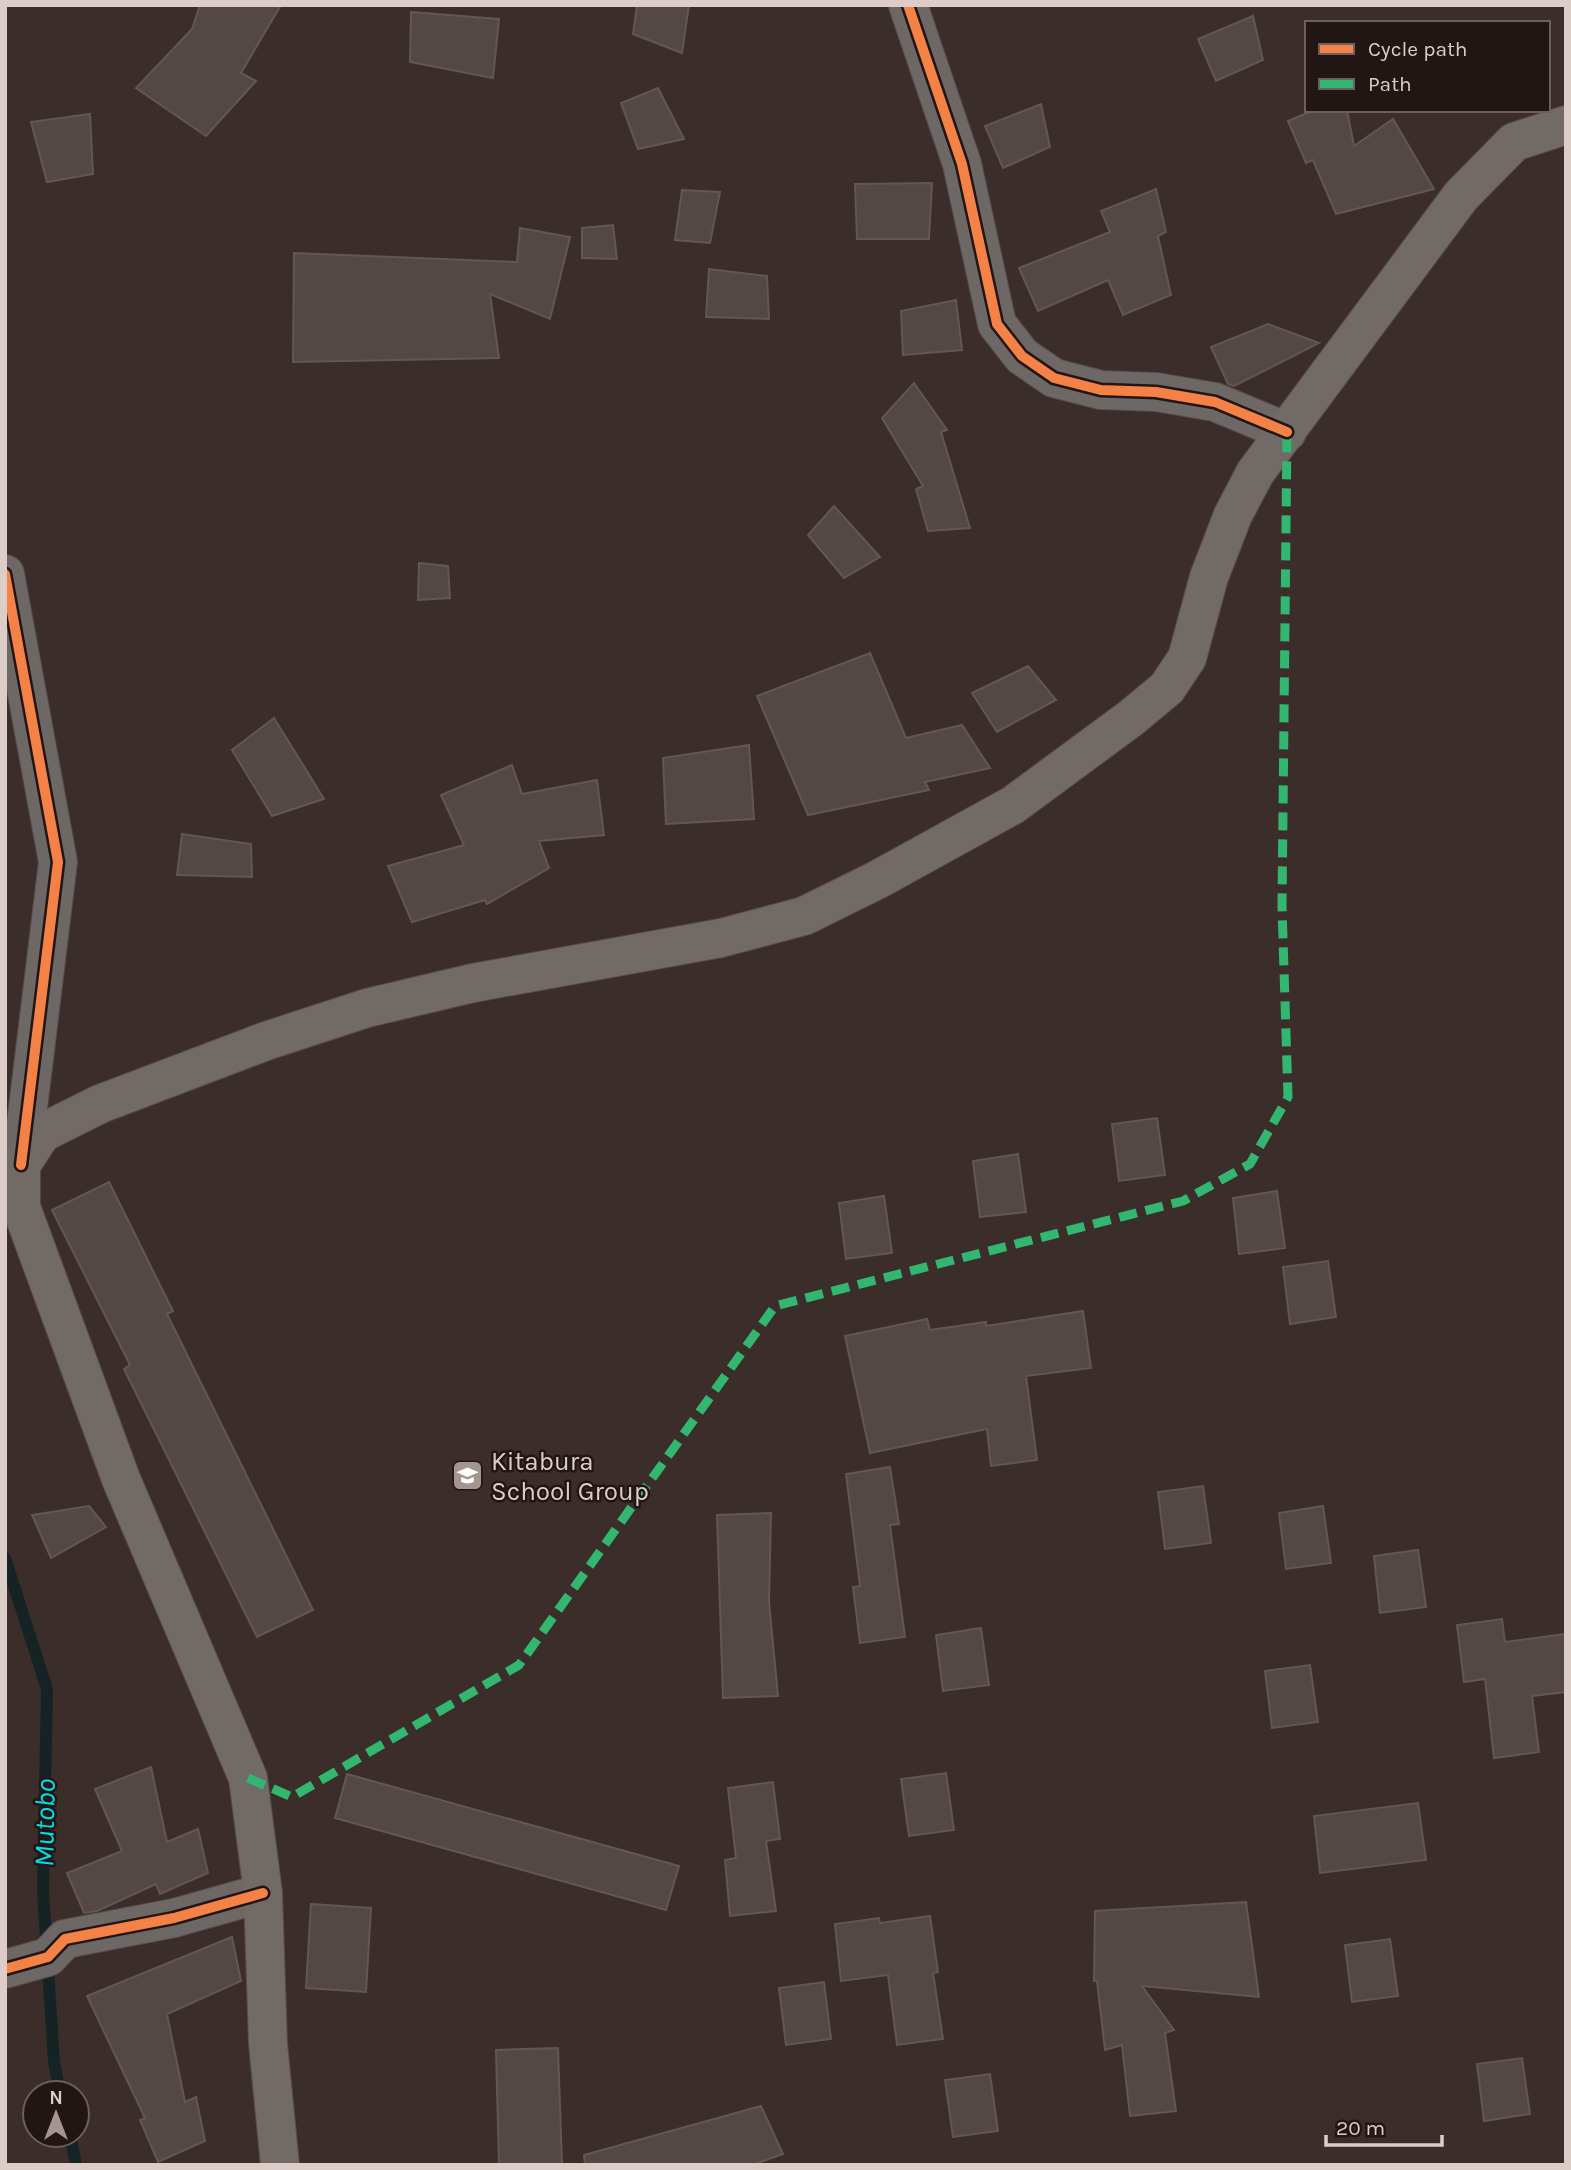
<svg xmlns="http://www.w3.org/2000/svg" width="1571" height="2170" viewBox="0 0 1571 2170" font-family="Karla,sans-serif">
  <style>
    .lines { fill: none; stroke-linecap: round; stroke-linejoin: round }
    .stream { stroke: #162324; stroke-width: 12 }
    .building { fill: #534845; stroke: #625753; stroke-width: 2 }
    .street-casing { stroke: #574b48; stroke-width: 40 }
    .secondary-casing { stroke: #574b48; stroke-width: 40 }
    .street { stroke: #6d6766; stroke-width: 38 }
    .secondary { stroke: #726a66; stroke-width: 38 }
    .quiet { stroke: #33b770; stroke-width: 9; stroke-dasharray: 18 9; stroke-linecap: butt }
    .cycleway-casing { stroke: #211613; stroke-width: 15 }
    .cycleway { stroke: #f48246; stroke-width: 10 }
    .labels { text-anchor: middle; stroke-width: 5; stroke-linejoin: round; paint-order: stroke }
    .poi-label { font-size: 26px; fill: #ddcdc9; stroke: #211613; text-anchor: start }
    .water-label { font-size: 28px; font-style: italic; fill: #00e0e9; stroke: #211613 }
  </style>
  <rect width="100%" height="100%" fill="#3b2e2a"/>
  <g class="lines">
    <g class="stream">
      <path d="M 5,1558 L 47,1689 L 43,1891 L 54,2062 L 60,2093"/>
      <path d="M 70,2135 L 76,2165"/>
    </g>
  </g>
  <g class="building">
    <path d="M 200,5 L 281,5 L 241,73 L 256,81 L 206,136 L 136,88 L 192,29 Z"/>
    <path d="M 637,5 L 689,5 L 682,53 L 633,34 Z"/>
    <path d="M 411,12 L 499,19 L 493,78 L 410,62 Z"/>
    <path d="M 1253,16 L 1263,60 L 1216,81 L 1198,39 Z"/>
    <path d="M 658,88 L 684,139 L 638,149 L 621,103 Z"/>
    <path d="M 1041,104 L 1050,147 L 1003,168 L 985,126 Z"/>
    <path d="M 1314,110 L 1347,110 L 1354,146 L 1393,119 L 1434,189 L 1336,214 L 1313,160 L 1306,163 L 1288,121 Z"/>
    <path d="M 90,114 L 93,174 L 47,182 L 31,122 Z"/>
    <path d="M 932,183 L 929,239 L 857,239 L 855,184 Z"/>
    <path d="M 1156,189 L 1166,232 L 1158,236 L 1171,295 L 1123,315 L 1108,280 L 1038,311 L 1019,268 L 1110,232 L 1101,211 Z"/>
    <path d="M 682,190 L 720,192 L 710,243 L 675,240 Z"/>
    <path d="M 613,225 L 617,259 L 582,258 L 582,228 Z"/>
    <path d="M 520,228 L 570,237 L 550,319 L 490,294 L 499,358 L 293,362 L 294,253 L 517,262 Z"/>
    <path d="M 709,269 L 767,276 L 769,319 L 706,317 Z"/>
    <path d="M 956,300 L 962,350 L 903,355 L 901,311 Z"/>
    <path d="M 1268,324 L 1319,343 L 1234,386 L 1228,384 L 1211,347 Z"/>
    <path d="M 914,383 L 947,430 L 941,432 L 970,528 L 928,531 L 916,489 L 923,486 L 882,418 Z"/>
    <path d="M 834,506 L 880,557 L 844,578 L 808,535 Z"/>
    <path d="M 419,563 L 448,566 L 450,598 L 418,600 Z"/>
    <path d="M 870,653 L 906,738 L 962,725 L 990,768 L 925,782 L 929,790 L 808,815 L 757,696 Z"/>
    <path d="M 1028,666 L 1056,700 L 997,732 L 972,693 Z"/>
    <path d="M 274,718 L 324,799 L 272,816 L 232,750 Z"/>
    <path d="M 749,745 L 754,819 L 666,824 L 663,758 Z"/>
    <path d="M 512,765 L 522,794 L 597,780 L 604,835 L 539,841 L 549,868 L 487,904 L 485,900 L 412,922 L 388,866 L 464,845 L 441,795 Z"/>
    <path d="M 182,834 L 251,844 L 252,877 L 177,875 Z"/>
    <path d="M 1157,1118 L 1165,1175 L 1119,1181 L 1112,1124 Z"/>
    <path d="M 1018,1154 L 1026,1212 L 980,1217 L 973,1161 Z"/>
    <path d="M 109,1182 L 173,1311 L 167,1314 L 313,1610 L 257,1637 L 124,1369 L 130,1365 L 52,1210 Z"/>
    <path d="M 1277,1191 L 1285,1248 L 1239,1254 L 1233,1198 Z"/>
    <path d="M 884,1196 L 892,1253 L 846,1259 L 839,1203 Z"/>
    <path d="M 1328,1261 L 1336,1317 L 1290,1324 L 1283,1267 Z"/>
    <path d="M 1083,1311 L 1091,1368 L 1026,1376 L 1037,1460 L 991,1466 L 987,1429 L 870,1453 L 845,1336 L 927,1319 L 930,1330 L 986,1322 L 986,1326 Z"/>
    <path d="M 890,1467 L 899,1524 L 890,1525 L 905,1637 L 860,1643 L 853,1587 L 860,1586 L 846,1474 Z"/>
    <path d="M 1203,1486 L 1211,1543 L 1165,1549 L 1158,1492 Z"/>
    <path d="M 89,1506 L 106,1527 L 51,1558 L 32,1515 Z"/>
    <path d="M 1323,1506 L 1331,1563 L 1286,1569 L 1279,1513 Z"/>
    <path d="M 771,1513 L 769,1602 L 778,1696 L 723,1698 L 717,1515 Z"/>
    <path d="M 1418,1550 L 1426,1607 L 1380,1613 L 1374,1556 Z"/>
    <path d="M 1502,1619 L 1505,1642 L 1566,1634 L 1566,1692 L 1532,1696 L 1539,1752 L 1494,1758 L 1485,1679 L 1464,1682 L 1457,1625 Z"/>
    <path d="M 981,1628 L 989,1685 L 943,1691 L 936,1635 Z"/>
    <path d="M 1310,1665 L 1318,1722 L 1272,1728 L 1265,1671 Z"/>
    <path d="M 151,1767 L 167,1842 L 198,1829 L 208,1873 L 160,1894 L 156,1884 L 97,1911 L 84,1913 L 67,1873 L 122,1851 L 95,1789 Z"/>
    <path d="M 946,1773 L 954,1830 L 909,1836 L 901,1779 Z"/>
    <path d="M 347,1774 L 679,1866 L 666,1910 L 335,1818 Z"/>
    <path d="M 773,1782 L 780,1839 L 766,1841 L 776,1911 L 730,1916 L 725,1860 L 736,1858 L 728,1788 Z"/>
    <path d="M 1418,1803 L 1426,1860 L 1320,1873 L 1314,1816 Z"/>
    <path d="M 1246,1902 L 1259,1997 L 1142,1986 L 1174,2030 L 1165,2033 L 1176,2111 L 1130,2116 L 1122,2045 L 1105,2050 L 1097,1981 L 1094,1981 L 1095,1911 Z"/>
    <path d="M 311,1904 L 371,1908 L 366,1992 L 306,1988 Z"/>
    <path d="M 930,1916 L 938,1972 L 933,1973 L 943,2039 L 897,2045 L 888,1975 L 841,1981 L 835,1924 L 879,1918 L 880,1923 Z"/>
    <path d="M 232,1937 L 241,1981 L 167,2014 L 185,2102 L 196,2097 L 205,2141 L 158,2162 L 140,2120 L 145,2118 L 87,1996 Z"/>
    <path d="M 1390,1939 L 1398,1996 L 1352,2002 L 1345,1945 Z"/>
    <path d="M 824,1982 L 831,2039 L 786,2045 L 779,1988 Z"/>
    <path d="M 558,2048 L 562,2165 L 499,2165 L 496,2050 Z"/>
    <path d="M 1522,2058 L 1530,2114 L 1484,2121 L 1477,2064 Z"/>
    <path d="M 990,2074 L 998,2131 L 953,2137 L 945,2080 Z"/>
    <path d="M 761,2106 L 783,2154 L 752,2165 L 585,2165 L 584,2155 Z"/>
  </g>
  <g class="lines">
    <defs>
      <g id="street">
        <path d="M 908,5 L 962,164 L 997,324 L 1022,356 L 1054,378 L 1101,390 L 1156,392 L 1215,402 L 1287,432"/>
        <path d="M 5,574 L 58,862 L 21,1165"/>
        <path d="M 5,1969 L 48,1957 L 65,1939 L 174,1918 L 263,1893"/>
      </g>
      <path id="secondary" d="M 280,2165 L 268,2044 L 263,1893 L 248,1778 L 121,1479 L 21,1207 L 21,1165 L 42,1133 L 100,1104 L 266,1041 L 367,1008 L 473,983 L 721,938 L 804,916 L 877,880 L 1013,805 L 1131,718 L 1167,688 L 1187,658 L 1209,577 L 1233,515 L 1255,473 L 1461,196 L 1514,142 L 1566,125"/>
    </defs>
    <use href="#street" class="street-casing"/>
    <use href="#secondary" class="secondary-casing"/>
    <use href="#street" class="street"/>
    <use href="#secondary" class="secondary"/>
    <path class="quiet" d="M 248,1778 L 292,1797 L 519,1665 L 775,1306 L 1183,1201 L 1250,1164 L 1288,1097 L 1282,907 L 1287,432"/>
    <defs>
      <g id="cycleway">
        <path d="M 908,5 L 962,164 L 997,324 L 1022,356 L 1054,378 L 1101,390 L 1156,392 L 1215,402 L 1287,432"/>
        <path d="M 5,574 L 58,862 L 21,1165"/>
        <path d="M 5,1969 L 48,1957 L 65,1939 L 174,1918 L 263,1893"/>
      </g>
    </defs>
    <use href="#cycleway" class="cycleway-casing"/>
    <use href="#cycleway" class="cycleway"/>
  </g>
  <defs>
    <symbol id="school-square" viewBox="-11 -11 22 22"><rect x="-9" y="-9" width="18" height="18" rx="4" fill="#a49591" stroke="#211613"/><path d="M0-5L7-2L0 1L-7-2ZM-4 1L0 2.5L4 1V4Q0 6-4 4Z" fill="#fff"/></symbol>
  </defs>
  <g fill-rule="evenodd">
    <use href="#school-square" x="450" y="1458" width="35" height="35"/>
  </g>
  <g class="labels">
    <g class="poi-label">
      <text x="491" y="1470">Kitabura<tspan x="491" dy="30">School Group</tspan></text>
    </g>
    <g class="water-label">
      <text transform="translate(44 1823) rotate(-89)" y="10">Mutobo</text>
    </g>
  </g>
  <rect width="1571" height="2170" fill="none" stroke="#ddcdc9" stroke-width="14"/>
  <rect x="1305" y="21" width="245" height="91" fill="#211613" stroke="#6c5f5c" stroke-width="2"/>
  <rect x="1319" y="44" width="35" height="10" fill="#f48246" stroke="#6c5f5c" stroke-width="2"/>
  <text x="1368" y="56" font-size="21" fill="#ddcdc9">Cycle path</text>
  <rect x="1319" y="79" width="35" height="10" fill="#33b770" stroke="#6c5f5c" stroke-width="2"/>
  <text x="1368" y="91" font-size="21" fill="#ddcdc9">Path</text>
  <g transform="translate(56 2114)"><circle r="33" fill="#211613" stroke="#6c5f5c" stroke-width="2"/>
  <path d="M0-5L12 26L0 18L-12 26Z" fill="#a49591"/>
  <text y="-10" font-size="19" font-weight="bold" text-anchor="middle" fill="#ddcdc9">N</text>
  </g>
  <path d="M1326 2135v10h116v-10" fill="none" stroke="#ddcdc9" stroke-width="3.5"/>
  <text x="1336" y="2135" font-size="21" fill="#ddcdc9" stroke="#211613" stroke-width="5" paint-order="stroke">20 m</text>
</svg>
